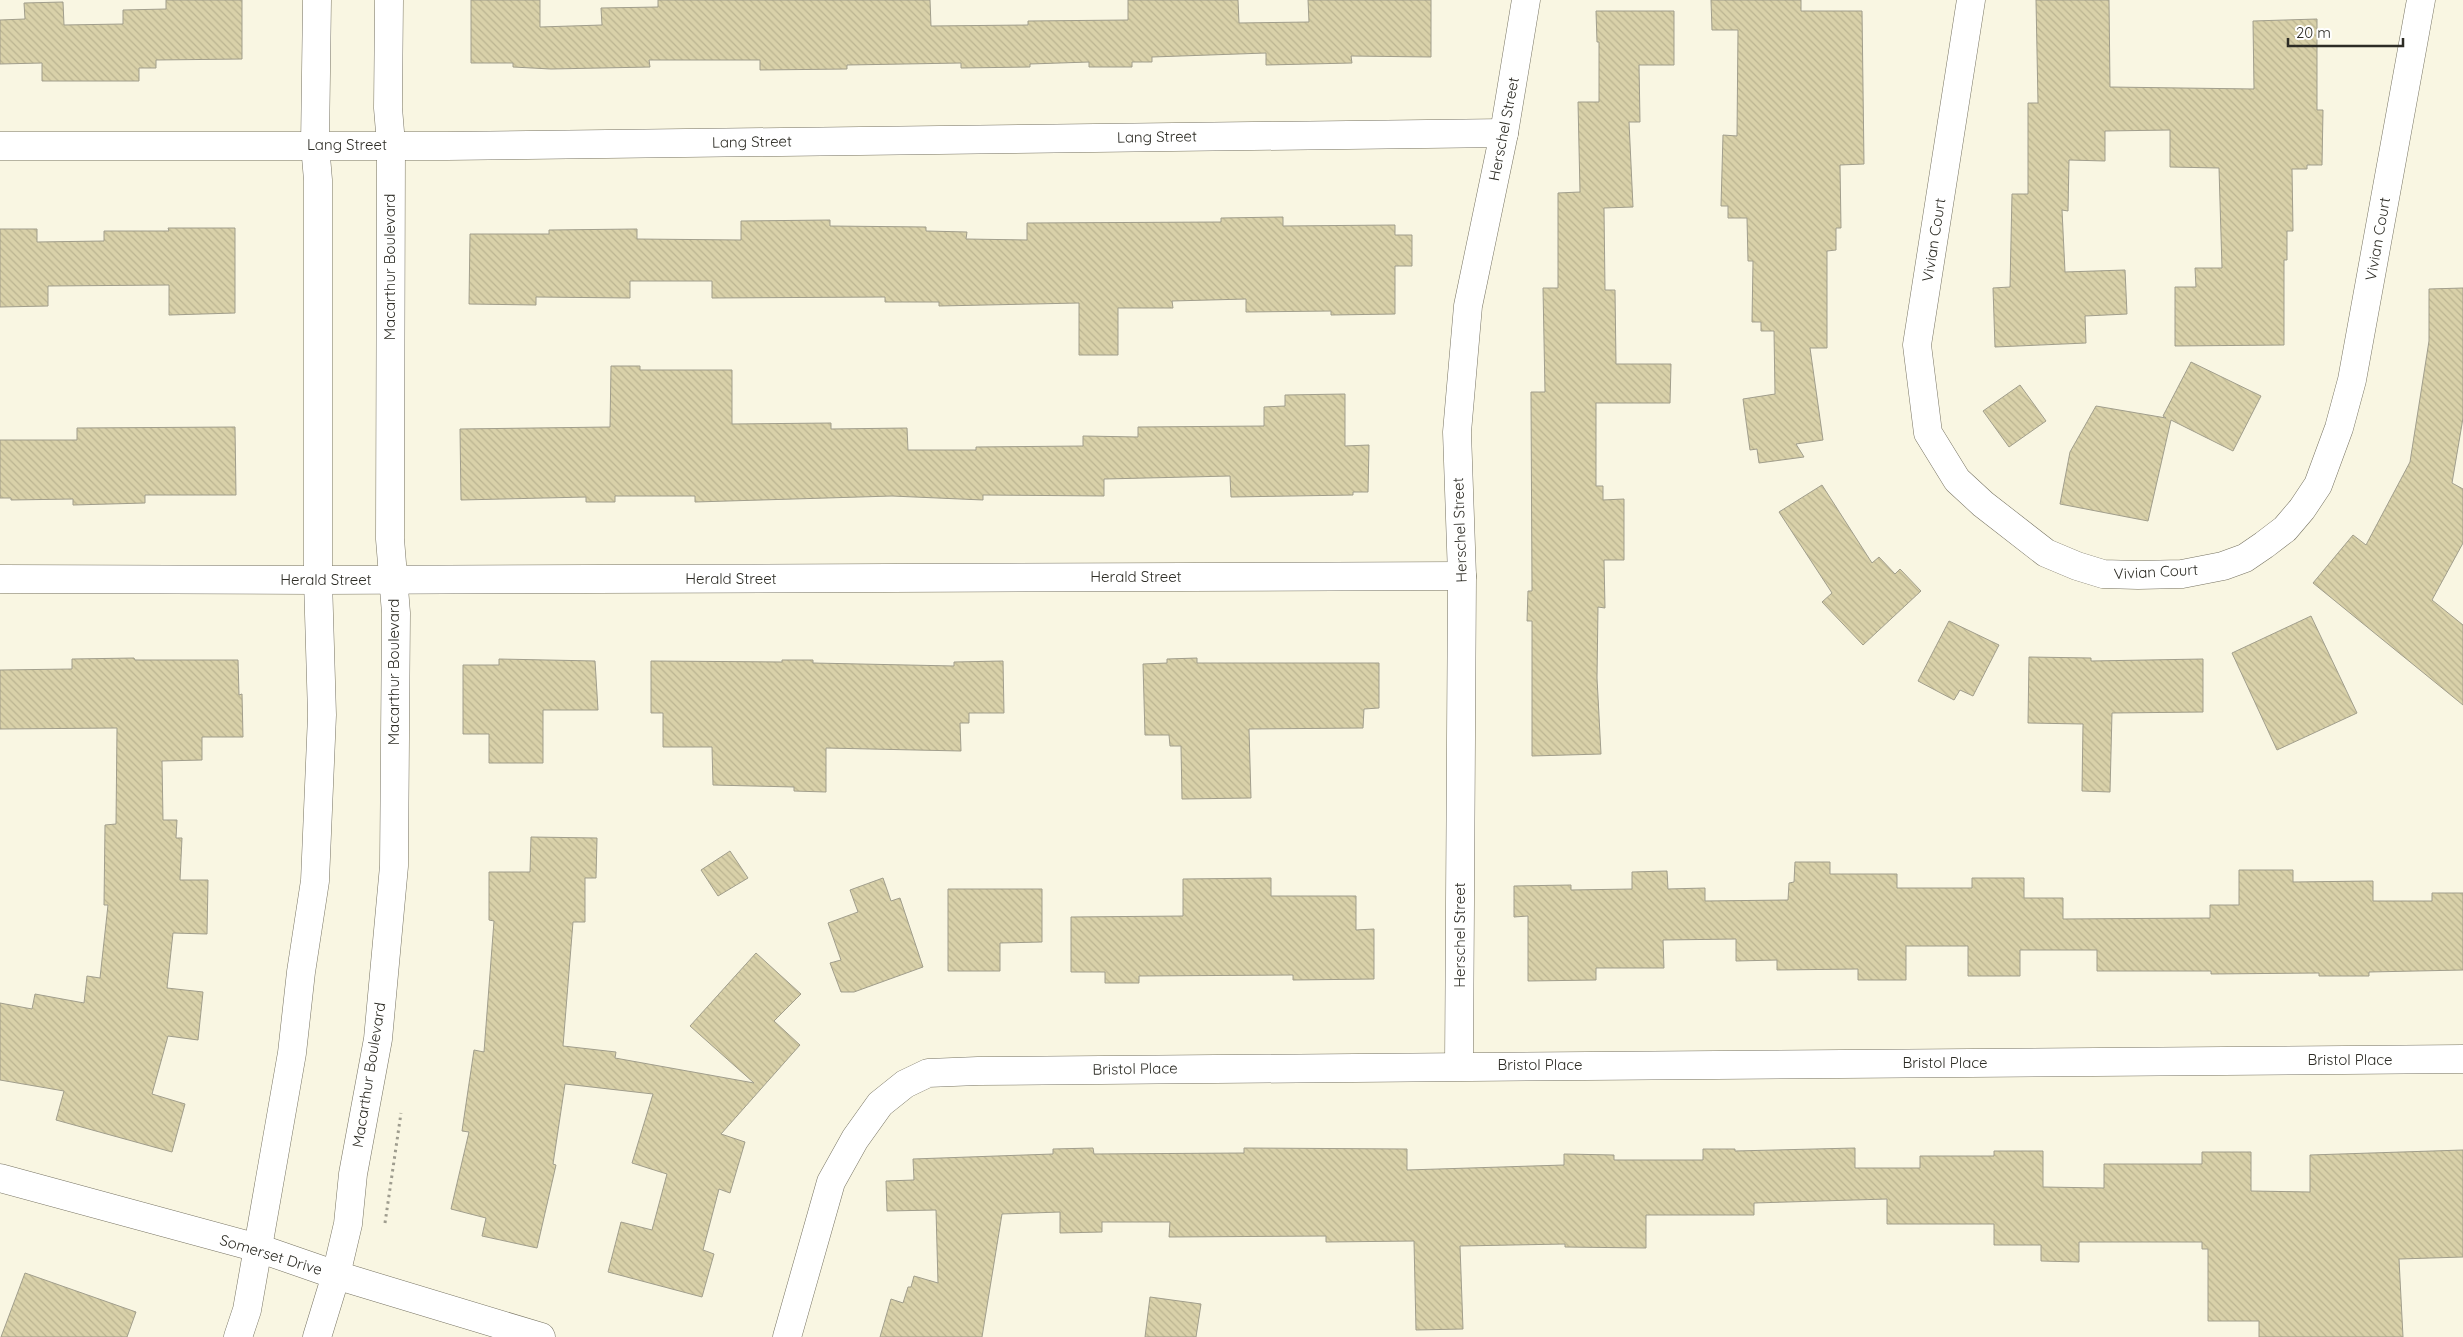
<svg xmlns="http://www.w3.org/2000/svg" width="2463" height="1337" viewBox="0 0 2463 1337" font-family="Quicksand,sans-serif">
  <style>
    .building { fill: url(#building-back-hatch); stroke: #a19e8c }
    .lines { fill: none; stroke-linecap: round; stroke-linejoin: round }
    .minor-casing { stroke: #777362; stroke-width: 29 }
    .tertiary-casing { stroke: #777362; stroke-width: 29 }
    .path { stroke: #9e9c8e; stroke-width: 3; stroke-dasharray: 2.5 4; stroke-linecap: butt }
    .minor { stroke: #fff; stroke-width: 28 }
    .tertiary { stroke: #fff; stroke-width: 28 }
    .labels { text-anchor: middle; stroke-width: 5; stroke-linejoin: round; paint-order: stroke }
    .street-label { font-size: 15px; fill: #2d2c25; stroke: #fff }
  </style>
  <defs>
    <pattern id="building-back-hatch" width="6" height="6" patternUnits="userSpaceOnUse" patternTransform="scale(1.25)"><rect width="6" height="6" fill="#d9d1a9"/><path d="M-1 5l2 2M0 0l6 6M5-1l2 2" fill="none" stroke="#bbb491"/></pattern>
  </defs>
  <rect width="100%" height="100%" fill="#f9f6e2"/>
  <g class="building">
    <path d="M 166,0 L 242,0 L 242,59 L 156,60 L 156,68 L 139,68 L 139,81 L 42,81 L 42,63 L 0,64 L 0,20 L 25,19 L 24,3 L 63,2 L 64,25 L 123,24 L 123,10 L 166,9 Z"/>
    <path d="M 471,0 L 540,0 L 540,27 L 602,25 L 601,8 L 658,7 L 658,0 L 930,0 L 931,26 L 1028,25 L 1028,21 L 1128,20 L 1128,0 L 1238,0 L 1239,23 L 1309,22 L 1308,0 L 1431,0 L 1431,57 L 1351,56 L 1352,63 L 1266,65 L 1266,53 L 1152,57 L 1152,62 L 1132,62 L 1132,67 L 1089,67 L 1089,62 L 1030,64 L 1030,67 L 961,68 L 961,63 L 847,65 L 847,69 L 760,70 L 760,60 L 649,60 L 650,67 L 551,69 L 513,67 L 513,63 L 471,63 Z"/>
    <path d="M 1711,0 L 1801,0 L 1801,11 L 1862,11 L 1864,164 L 1840,165 L 1841,228 L 1836,228 L 1836,250 L 1827,251 L 1827,348 L 1810,348 L 1823,440 L 1796,444 L 1804,457 L 1759,463 L 1757,449 L 1750,450 L 1743,399 L 1775,394 L 1774,331 L 1761,331 L 1761,322 L 1752,322 L 1753,261 L 1748,261 L 1747,218 L 1728,218 L 1728,206 L 1721,206 L 1723,135 L 1737,136 L 1738,30 L 1712,30 Z"/>
    <path d="M 2036,0 L 2109,0 L 2110,87 L 2254,89 L 2253,21 L 2317,19 L 2317,110 L 2323,110 L 2322,165 L 2307,165 L 2307,169 L 2292,169 L 2293,231 L 2287,231 L 2287,260 L 2284,260 L 2284,345 L 2175,346 L 2175,287 L 2196,287 L 2195,268 L 2222,268 L 2219,168 L 2170,167 L 2170,130 L 2105,131 L 2105,161 L 2069,160 L 2068,211 L 2062,210 L 2065,272 L 2125,270 L 2127,314 L 2085,316 L 2086,343 L 1995,347 L 1993,288 L 2010,287 L 2012,194 L 2028,194 L 2028,103 L 2038,103 Z"/>
    <path d="M 1596,11 L 1674,11 L 1674,65 L 1639,65 L 1640,122 L 1629,122 L 1633,207 L 1604,208 L 1605,290 L 1615,290 L 1616,364 L 1671,364 L 1670,403 L 1596,403 L 1596,486 L 1603,486 L 1603,500 L 1624,499 L 1624,560 L 1604,560 L 1605,608 L 1598,607 L 1597,678 L 1601,754 L 1532,756 L 1532,621 L 1527,621 L 1528,591 L 1532,591 L 1531,392 L 1545,392 L 1543,288 L 1558,288 L 1558,193 L 1580,192 L 1578,102 L 1599,102 L 1599,42 L 1597,42 Z"/>
    <path d="M 1283,217 L 1283,226 L 1395,225 L 1395,235 L 1412,235 L 1412,266 L 1395,266 L 1395,314 L 1331,315 L 1331,311 L 1246,312 L 1246,299 L 1172,301 L 1173,308 L 1118,308 L 1118,355 L 1079,355 L 1079,303 L 939,306 L 939,302 L 885,302 L 885,297 L 712,298 L 712,281 L 630,281 L 630,298 L 536,297 L 536,305 L 469,304 L 470,234 L 549,234 L 549,230 L 637,229 L 637,239 L 741,240 L 741,221 L 830,220 L 830,226 L 926,227 L 926,231 L 967,232 L 966,239 L 1027,240 L 1027,223 L 1221,222 L 1221,218 Z"/>
    <path d="M 168,228 L 235,228 L 235,313 L 169,315 L 169,285 L 48,286 L 48,306 L 0,307 L 0,229 L 37,229 L 37,242 L 104,241 L 104,231 L 169,231 Z"/>
    <path d="M 2463,288 L 2463,418 L 2452,483 L 2463,489 L 2463,543 L 2432,600 L 2463,625 L 2463,705 L 2313,583 L 2353,535 L 2366,545 L 2410,462 L 2429,341 L 2429,289 Z"/>
    <path d="M 2191,362 L 2261,396 L 2233,451 L 2171,420 L 2148,521 L 2060,504 L 2070,452 L 2096,406 L 2166,418 L 2163,416 Z"/>
    <path d="M 611,366 L 640,366 L 640,370 L 732,370 L 732,424 L 831,423 L 831,429 L 907,428 L 908,450 L 976,450 L 976,447 L 1083,446 L 1083,436 L 1138,437 L 1138,427 L 1264,426 L 1264,407 L 1285,406 L 1285,395 L 1345,394 L 1345,446 L 1369,445 L 1368,492 L 1353,492 L 1353,495 L 1231,497 L 1230,476 L 1104,479 L 1104,496 L 983,495 L 983,500 L 892,496 L 695,502 L 695,496 L 615,496 L 615,502 L 586,502 L 586,497 L 461,500 L 460,429 L 610,427 Z"/>
    <path d="M 2020,385 L 2046,421 L 2009,447 L 1983,411 Z"/>
    <path d="M 235,427 L 236,495 L 145,495 L 145,503 L 73,505 L 73,499 L 11,500 L 11,498 L 0,498 L 0,440 L 77,440 L 77,428 Z"/>
    <path d="M 1822,485 L 1872,563 L 1879,557 L 1895,574 L 1900,569 L 1921,591 L 1863,645 L 1822,602 L 1832,593 L 1779,512 Z"/>
    <path d="M 2311,616 L 2357,713 L 2277,750 L 2232,653 Z"/>
    <path d="M 1949,621 L 1999,645 L 1973,696 L 1960,690 L 1954,700 L 1918,681 Z"/>
    <path d="M 2029,657 L 2091,658 L 2091,661 L 2203,659 L 2203,712 L 2112,713 L 2110,792 L 2082,791 L 2083,724 L 2028,723 Z"/>
    <path d="M 134,658 L 135,660 L 238,660 L 239,695 L 242,694 L 243,737 L 202,737 L 202,760 L 162,761 L 163,820 L 177,820 L 176,838 L 182,838 L 180,880 L 208,880 L 207,934 L 173,933 L 167,988 L 203,992 L 198,1040 L 168,1036 L 152,1094 L 185,1104 L 172,1152 L 56,1120 L 64,1091 L 0,1080 L 0,1003 L 32,1009 L 35,994 L 84,1003 L 87,976 L 100,978 L 108,905 L 104,905 L 105,825 L 116,824 L 117,728 L 0,729 L 0,670 L 72,669 L 72,659 Z"/>
    <path d="M 1197,658 L 1197,663 L 1379,663 L 1379,708 L 1364,709 L 1363,728 L 1249,729 L 1251,798 L 1182,799 L 1181,746 L 1170,746 L 1169,735 L 1145,735 L 1143,664 L 1167,663 L 1167,659 Z"/>
    <path d="M 499,659 L 595,661 L 598,710 L 543,710 L 543,763 L 489,763 L 489,734 L 463,734 L 463,665 L 499,665 Z"/>
    <path d="M 782,660 L 813,660 L 813,663 L 954,666 L 954,662 L 1003,661 L 1004,713 L 969,713 L 969,723 L 960,723 L 961,751 L 826,748 L 826,792 L 794,791 L 794,787 L 713,785 L 712,747 L 663,747 L 663,713 L 651,713 L 651,661 L 782,662 Z"/>
    <path d="M 531,837 L 597,838 L 596,878 L 585,878 L 585,922 L 573,922 L 563,1046 L 616,1052 L 615,1058 L 754,1083 L 690,1026 L 756,953 L 801,994 L 774,1021 L 800,1045 L 721,1134 L 745,1142 L 730,1193 L 719,1189 L 703,1250 L 714,1254 L 702,1297 L 608,1272 L 621,1222 L 652,1230 L 667,1174 L 632,1163 L 653,1094 L 565,1084 L 553,1164 L 556,1165 L 537,1248 L 482,1236 L 486,1218 L 451,1209 L 469,1132 L 462,1131 L 474,1050 L 484,1052 L 494,921 L 489,920 L 489,872 L 530,872 Z"/>
    <path d="M 730,851 L 748,878 L 718,896 L 701,870 Z"/>
    <path d="M 1795,862 L 1830,862 L 1830,874 L 1897,874 L 1897,888 L 1972,888 L 1972,878 L 2024,878 L 2024,898 L 2063,898 L 2063,919 L 2210,918 L 2210,905 L 2239,905 L 2239,870 L 2293,870 L 2293,882 L 2373,881 L 2373,901 L 2432,901 L 2432,893 L 2463,893 L 2463,970 L 2369,972 L 2369,976 L 2319,976 L 2319,973 L 2211,974 L 2211,971 L 2097,971 L 2097,950 L 2020,950 L 2020,976 L 1968,976 L 1968,946 L 1906,946 L 1906,980 L 1858,980 L 1858,969 L 1777,970 L 1777,960 L 1736,961 L 1736,939 L 1663,940 L 1664,968 L 1596,968 L 1596,980 L 1528,981 L 1528,916 L 1514,917 L 1514,886 L 1571,885 L 1571,890 L 1632,889 L 1632,872 L 1667,871 L 1668,889 L 1705,888 L 1705,901 L 1788,900 L 1789,883 L 1794,882 Z"/>
    <path d="M 883,878 L 891,901 L 900,898 L 923,967 L 854,992 L 841,992 L 830,963 L 841,960 L 828,923 L 858,912 L 850,890 Z"/>
    <path d="M 1271,878 L 1271,896 L 1356,896 L 1356,930 L 1374,929 L 1374,979 L 1293,980 L 1293,975 L 1139,976 L 1139,983 L 1105,983 L 1105,972 L 1071,972 L 1071,917 L 1183,916 L 1183,879 Z"/>
    <path d="M 948,889 L 1042,889 L 1042,942 L 1000,943 L 1000,971 L 948,971 Z"/>
    <path d="M 1093,1148 L 1094,1154 L 1244,1153 L 1244,1148 L 1407,1149 L 1407,1170 L 1564,1165 L 1564,1154 L 1614,1155 L 1614,1160 L 1703,1160 L 1703,1149 L 1735,1149 L 1735,1151 L 1855,1148 L 1855,1168 L 1920,1168 L 1920,1156 L 1994,1156 L 1994,1151 L 2043,1151 L 2043,1187 L 2104,1188 L 2104,1164 L 2202,1164 L 2202,1152 L 2251,1152 L 2251,1191 L 2310,1192 L 2310,1155 L 2463,1150 L 2463,1257 L 2399,1259 L 2403,1337 L 2259,1337 L 2259,1321 L 2208,1321 L 2208,1249 L 2202,1249 L 2202,1242 L 2079,1242 L 2079,1262 L 2041,1261 L 2041,1245 L 1994,1245 L 1994,1224 L 1887,1224 L 1887,1199 L 1754,1203 L 1754,1215 L 1646,1215 L 1646,1248 L 1565,1247 L 1565,1244 L 1460,1246 L 1463,1329 L 1416,1330 L 1414,1241 L 1326,1242 L 1326,1236 L 1169,1237 L 1170,1222 L 1102,1222 L 1102,1232 L 1060,1233 L 1060,1212 L 1002,1214 L 982,1337 L 880,1337 L 891,1299 L 903,1303 L 908,1287 L 911,1287 L 914,1276 L 938,1283 L 936,1210 L 887,1211 L 886,1181 L 914,1180 L 913,1159 L 1053,1154 L 1053,1149 Z"/>
    <path d="M 25,1273 L 136,1312 L 127,1337 L 1,1337 Z"/>
    <path d="M 1150,1297 L 1201,1304 L 1196,1337 L 1145,1337 Z"/>
  </g>
  <g class="lines">
    <defs>
      <g id="minor">
        <path d="M 1971,0 L 1917,345 L 1928,433 L 1957,480 L 1983,504 L 2046,553 L 2077,566 L 2103,574 L 2138,575 L 2182,574 L 2223,566 L 2245,558 L 2264,545 L 2285,529 L 2302,509 L 2318,485 L 2339,428 L 2352,380 L 2421,0"/>
        <path d="M 0,146 L 447,146 L 1504,133"/>
        <path d="M 0,579 L 318,580 L 1462,576"/>
        <path d="M 1459,1066 L 1462,576 L 1457,432 L 1468,306 L 1504,133 L 1526,0"/>
        <path d="M 0,1178 L 258,1248 L 336,1275 L 541,1337"/>
        <path d="M 787,1337 L 831,1182 L 855,1139 L 880,1104 L 905,1084 L 928,1073 L 978,1071 L 2463,1059"/>
      </g>
      <g id="tertiary">
        <path d="M 238,1337 L 247,1310 L 292,1053 L 301,972 L 315,881 L 322,715 L 318,580 L 318,180 L 315,145 L 317,0"/>
        <path d="M 317,1337 L 336,1275 L 348,1224 L 353,1174 L 378,1039 L 394,866 L 396,613 L 390,539 L 391,144 L 388,108 L 389,0"/>
      </g>
    </defs>
    <use href="#minor" class="minor-casing"/>
    <use href="#tertiary" class="tertiary-casing"/>
    <path class="path" d="M 385,1223 L 401,1113"/>
    <use href="#minor" class="minor"/>
    <use href="#tertiary" class="tertiary"/>
  </g>
  <g class="labels">
    <g class="street-label">
      <text transform="translate(1504 129) rotate(-79)" y="5">Herschel Street</text>
      <text transform="translate(1157 137) rotate(-1)" y="5">Lang Street</text>
      <text transform="translate(752 142) rotate(-1)" y="5">Lang Street</text>
      <text x="347" y="150">Lang Street</text>
      <text transform="translate(2378 239) rotate(-80)" y="5">Vivian Court</text>
      <text transform="translate(1934 240) rotate(-81)" y="5">Vivian Court</text>
      <text transform="translate(390 267) rotate(-90)" y="5">Macarthur Boulevard</text>
      <text transform="translate(1460 530) rotate(-92)" y="5">Herschel Street</text>
      <text transform="translate(2156 572) rotate(-3)" y="5">Vivian Court</text>
      <text x="1136" y="582">Herald Street</text>
      <text x="731" y="584">Herald Street</text>
      <text x="326" y="585">Herald Street</text>
      <text transform="translate(394 672) rotate(-90)" y="5">Macarthur Boulevard</text>
      <text transform="translate(1460 935) rotate(-90)" y="5">Herschel Street</text>
      <text x="2350" y="1065">Bristol Place</text>
      <text x="1945" y="1068">Bristol Place</text>
      <text x="1540" y="1070">Bristol Place</text>
      <text transform="translate(1135 1069) rotate(-1)" y="5">Bristol Place</text>
      <text transform="translate(369 1075) rotate(-81)" y="5">Macarthur Boulevard</text>
      <text transform="translate(271 1255) rotate(17)" y="5">Somerset Drive</text>
    </g>
  </g>
  <path d="M2288 38v8h115v-8" fill="none" stroke="#2d2c25" stroke-width="2.5"/>
  <text x="2296" y="38" font-size="15" fill="#2d2c25" stroke="#ffffff" stroke-width="4" paint-order="stroke">20 m</text>
</svg>
